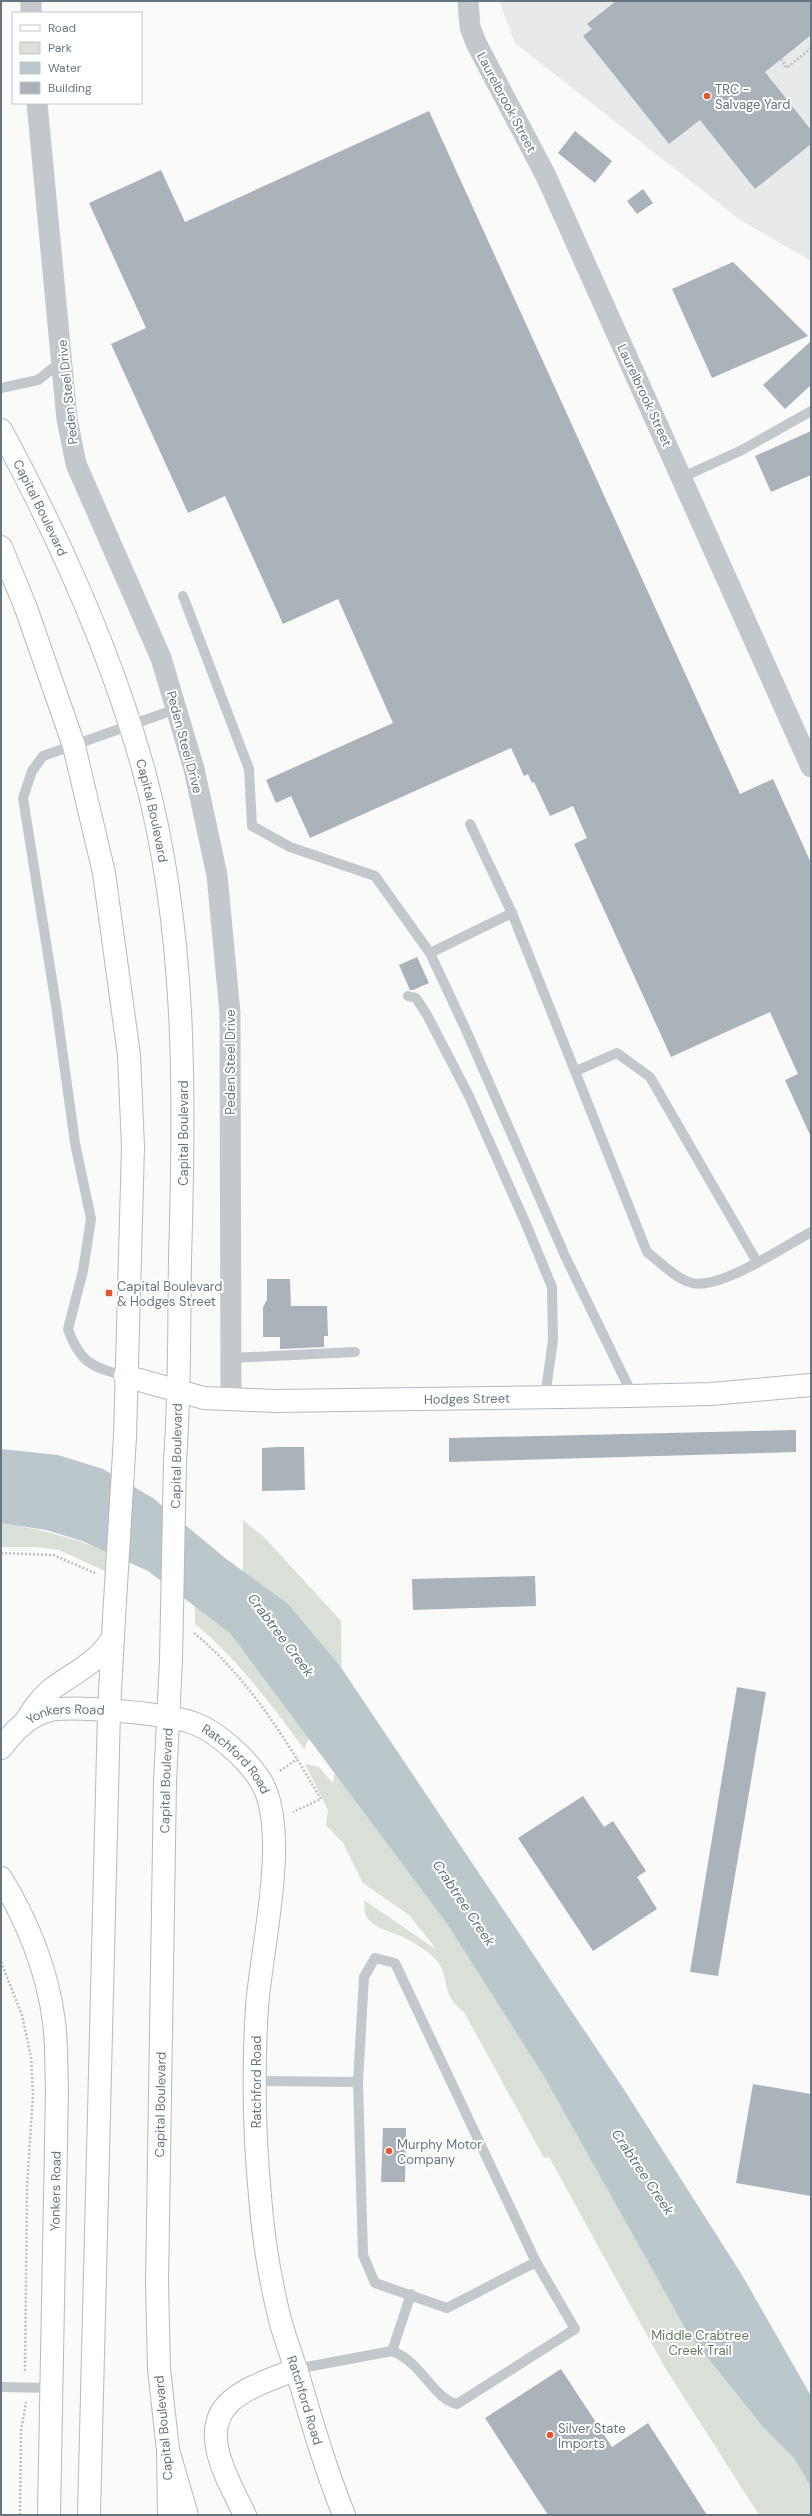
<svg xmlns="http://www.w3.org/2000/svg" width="812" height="2516" viewBox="0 0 812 2516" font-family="'DM Sans',sans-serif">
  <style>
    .built { fill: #e8e9e9 }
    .green { fill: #dadfd7 }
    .water { fill: #bbc7cb }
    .building { fill: #aab3b9 }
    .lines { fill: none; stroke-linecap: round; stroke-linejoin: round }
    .secondary-casing { stroke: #b3babf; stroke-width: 24 }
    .primary-casing { stroke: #b5babe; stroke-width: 24 }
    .highway-casing { stroke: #b4b9bd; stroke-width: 24 }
    .path { stroke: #bbbfc2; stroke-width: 2.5; stroke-dasharray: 2 2; stroke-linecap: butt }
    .lane { stroke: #c3c8cc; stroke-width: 10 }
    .street { stroke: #c3c8cc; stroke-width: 21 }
    .secondary { stroke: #fff; stroke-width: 22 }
    .primary { stroke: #fff; stroke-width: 22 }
    .highway { stroke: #fff; stroke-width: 22 }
    .primary-bridge-casing { stroke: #b5babe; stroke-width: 24; stroke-linecap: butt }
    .primary-bridge { stroke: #fff; stroke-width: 22 }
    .poi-dot { fill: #e4572e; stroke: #fff; stroke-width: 1.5 }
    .labels { text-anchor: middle; stroke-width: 4; stroke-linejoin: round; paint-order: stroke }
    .poi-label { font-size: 13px; fill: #657683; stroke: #fff; text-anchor: start }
    .street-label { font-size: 13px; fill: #657683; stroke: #fff }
    .park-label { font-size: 13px; fill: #687a64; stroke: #fff }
    .water-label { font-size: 14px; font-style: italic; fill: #60757c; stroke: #fff }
  </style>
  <rect width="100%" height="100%" fill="#fafaf8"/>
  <path class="built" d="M 499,1 L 811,1 L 811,261 L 740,220 L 515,43 Z"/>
  <g class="green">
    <path d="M 243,1520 L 265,1538 L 341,1621 L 342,1728 L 811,2437 L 811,2515 L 759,2515 L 664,2366 L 549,2157 L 544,2158 L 464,2012 C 438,1994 452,1973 434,1958 C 426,1950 413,1942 403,1937 C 392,1932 373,1928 366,1916 C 364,1912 365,1905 364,1900 L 437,1950 L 409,1915 L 363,1883 L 343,1843 L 326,1825 L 328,1810 L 305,1764 L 319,1767 L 333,1783 L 342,1728 L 243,1610 Z"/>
    <path d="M 1,1523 C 39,1529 72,1537 107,1552 L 107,1572 L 59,1550 L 37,1547 L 1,1547 Z"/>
    <path d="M 195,1605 L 225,1619 L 313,1731 L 304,1749 C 273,1707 236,1657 195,1624 Z"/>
  </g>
  <path class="water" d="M 1,1449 L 58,1455 L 103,1469 L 153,1498 L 225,1558 L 288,1604 L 340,1666 L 625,2091 L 742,2275 L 811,2396 L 811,2487 L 794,2458 L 764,2428 L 688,2333 L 544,2076 L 448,1925 L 230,1633 L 148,1571 L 82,1541 L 46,1530 L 1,1523 Z"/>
  <g class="building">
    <path d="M 616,1 L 811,1 L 811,35 L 765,72 L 811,130 L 811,144 L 755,189 L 700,120 L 669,144 L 583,36 L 592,29 L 587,24 Z"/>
    <path d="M 429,111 L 740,794 L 773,779 L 811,863 L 811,1137 L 785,1080 L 798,1074 L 770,1012 L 671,1057 L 574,844 L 587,838 L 573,806 L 550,816 L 534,782 L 532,783 L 528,774 L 524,776 L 511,748 L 310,838 L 291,796 L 276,803 L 266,780 L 393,723 L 338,599 L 283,624 L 225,496 L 188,513 L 111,344 L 146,328 L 89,203 L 161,170 L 185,222 Z"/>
    <path d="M 575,131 L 612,161 L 595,183 L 558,153 Z"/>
    <path d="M 643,189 L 653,203 L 637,214 L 627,201 Z"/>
    <path d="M 733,262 L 808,336 L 712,378 L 672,289 Z"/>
    <path d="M 811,341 L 811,385 L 785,409 L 763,385 Z"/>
    <path d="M 811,431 L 811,475 L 771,492 L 755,456 Z"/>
    <path d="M 417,957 L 429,983 L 413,990 L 410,990 L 399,965 Z"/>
    <path d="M 267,1279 L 290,1279 L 291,1306 L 327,1306 L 328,1336 L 324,1336 L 324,1347 L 280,1349 L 280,1337 L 263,1337 L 263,1307 L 267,1300 Z"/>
    <path d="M 796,1430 L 796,1452 L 449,1462 L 449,1438 Z"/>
    <path d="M 277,1447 L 304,1447 L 305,1490 L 262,1491 L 262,1448 Z"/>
    <path d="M 535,1576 L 536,1606 L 413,1610 L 412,1579 Z"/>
    <path d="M 737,1687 L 766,1692 L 718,1976 L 690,1972 Z"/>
    <path d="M 583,1796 L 604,1827 L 613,1821 L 646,1871 L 637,1877 L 657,1909 L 593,1951 L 518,1838 Z"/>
    <path d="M 753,2084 L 811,2094 L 811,2196 L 736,2183 Z"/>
    <path d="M 383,2128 L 406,2128 L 405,2182 L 381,2182 Z"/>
    <path d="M 561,2369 L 612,2447 L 648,2423 L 707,2515 L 548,2515 L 485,2418 Z"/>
  </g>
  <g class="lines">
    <defs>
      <g id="secondary">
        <path id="s1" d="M 125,1376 L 204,1398 L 275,1401 L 629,1396 L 711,1394 L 811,1385"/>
        <path id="s2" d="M 1,1748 C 14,1731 29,1715 50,1710 C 76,1705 172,1714 196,1724 C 219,1733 250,1762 262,1783 C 290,1834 261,1949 257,2007 C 253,2070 254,2133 260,2196 C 263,2238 270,2279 280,2320 C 286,2342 295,2364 301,2385 C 314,2429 327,2473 344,2515"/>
        <path d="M 1,1878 C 27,1920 48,1972 54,2022 C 57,2044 56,2067 57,2090 L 49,2515"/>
      </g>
      <g id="primary">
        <path id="s3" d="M 1,430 C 60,539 112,654 145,775 C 187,933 185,1095 180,1258 C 179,1325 180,1394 175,1461"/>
        <path d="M 1,547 L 26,608 L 74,746 L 104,873 L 129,1055 L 133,1147 L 125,1437"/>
        <path d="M 25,1722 C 33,1710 41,1697 53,1688 C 75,1672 97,1663 112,1639"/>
        <path d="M 89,2515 L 109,1711 L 114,1618"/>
        <path id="s4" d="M 169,2515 L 168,2450 L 159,2369 L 157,2283 L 165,1782 L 171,1660"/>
      </g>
      <g id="highway">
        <path d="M 168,2450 L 187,2515"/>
        <path d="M 245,2515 C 230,2483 197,2432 230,2402 C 247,2386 276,2378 296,2369"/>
      </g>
    </defs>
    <use href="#secondary" class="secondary-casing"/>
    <use href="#primary" class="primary-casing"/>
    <use href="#highway" class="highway-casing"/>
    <g class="path">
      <path d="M 781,59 L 787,68 L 811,48"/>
      <path d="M 1,1553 L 53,1555 L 95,1573"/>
      <path d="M 194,1633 C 248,1677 286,1740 321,1799 L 293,1812"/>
      <path d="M 280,1771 L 297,1759"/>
      <path d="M 1,1962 L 22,2015 L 31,2057 L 33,2094 L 27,2187 L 25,2373"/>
      <path d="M 20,2515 L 21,2431 L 26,2402"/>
    </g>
    <g class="lane">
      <path d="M 1,388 L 38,380 L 62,361"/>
      <path d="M 683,477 L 742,450 L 811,411"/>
      <path d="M 183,596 L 249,769 L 252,826 L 290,847 L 375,876 L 430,953 L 465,1028 L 566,1258 L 633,1396"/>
      <path d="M 470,824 L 512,913"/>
      <path d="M 430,953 L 512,913 L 647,1252 C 660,1262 676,1279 692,1283 C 720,1290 785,1246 811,1232"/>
      <path d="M 408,996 L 416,998 L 427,1015 L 469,1096 L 526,1224 L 552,1287 L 553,1340 L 545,1397"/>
      <path d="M 576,1071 L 617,1053 L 650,1077 L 757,1262"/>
      <path d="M 231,1358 L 355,1352"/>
      <path d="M 125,1376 C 92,1367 80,1363 68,1329 L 83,1271 L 91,1219 L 75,1143 L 56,1005 L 23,798 L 32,771 L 43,756 L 176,709"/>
      <path d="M 375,1958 L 395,1963 L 536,2262 L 447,2308 L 375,2283 L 363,2255 L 358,2082 L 364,1977 Z"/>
      <path d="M 255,2081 L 358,2082"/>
      <path d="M 392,2351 L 411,2294"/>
      <path d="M 296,2369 L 392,2351 C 422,2362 433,2399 457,2404 L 575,2329 L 536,2262"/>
      <path d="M 1,2387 L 51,2388"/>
    </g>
    <g class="street">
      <path d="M 31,1 L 31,13"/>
      <path d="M 468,1 L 470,27 L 476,43 L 546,176 L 811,767"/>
      <path d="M 37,103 L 67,419 L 76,464 L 161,658 L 194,769 L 217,875 L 230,1013 L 231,1400"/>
    </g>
    <use href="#secondary" class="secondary"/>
    <use href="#primary" class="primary"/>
    <use href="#highway" class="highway"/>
    <defs>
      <g id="primary-bridge">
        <path d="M 114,1618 L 125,1437"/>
        <path d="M 171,1660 L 175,1461"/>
      </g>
    </defs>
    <use href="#primary-bridge" class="primary-bridge-casing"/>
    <use href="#primary-bridge" class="primary-bridge"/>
  </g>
  <g class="poi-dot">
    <circle cx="707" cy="96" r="4"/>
    <rect x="105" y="1289" width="8" height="8" rx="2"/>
    <circle cx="389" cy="2151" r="4"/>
    <circle cx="550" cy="2435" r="4"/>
  </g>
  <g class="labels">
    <g class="poi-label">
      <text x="715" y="94">TRC -<tspan x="715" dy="15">Salvage Yard</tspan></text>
      <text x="117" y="1291">Capital Boulevard<tspan x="117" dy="15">&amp; Hodges Street</tspan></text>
      <text x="397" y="2149">Murphy Motor<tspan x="397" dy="15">Company</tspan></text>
      <text x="558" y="2433">Silver State<tspan x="558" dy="15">Imports</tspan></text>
    </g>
    <g class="street-label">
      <text transform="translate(507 102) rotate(62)" y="5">Laurelbrook Street</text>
      <text transform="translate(67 392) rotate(-96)" y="5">Peden Steel Drive</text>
      <text transform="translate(645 395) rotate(65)" y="5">Laurelbrook Street</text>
      <text dy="5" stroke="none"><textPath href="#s3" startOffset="87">Capital Boulevard</textPath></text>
      <text transform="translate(185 742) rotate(75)" y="5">Peden Steel Drive</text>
      <text dy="5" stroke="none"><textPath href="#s3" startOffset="411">Capital Boulevard</textPath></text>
      <text transform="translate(230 1062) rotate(-90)" y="5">Peden Steel Drive</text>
      <text transform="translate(183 1133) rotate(-90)" y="5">Capital Boulevard</text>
      <text dy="5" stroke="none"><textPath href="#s1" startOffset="345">Hodges Street</textPath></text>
      <text transform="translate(176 1456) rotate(-89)" y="5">Capital Boulevard</text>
      <text dy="5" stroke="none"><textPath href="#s2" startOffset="78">Yonkers Road</textPath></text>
      <text dy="5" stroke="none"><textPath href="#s2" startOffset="265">Ratchford Road</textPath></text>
      <text dy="5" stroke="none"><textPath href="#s4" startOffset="735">Capital Boulevard</textPath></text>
      <text transform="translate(256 2082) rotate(-90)" y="5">Ratchford Road</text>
      <text dy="5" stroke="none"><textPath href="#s4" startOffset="411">Capital Boulevard</textPath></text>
      <text transform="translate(55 2191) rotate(-89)" y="5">Yonkers Road</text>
      <text dy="5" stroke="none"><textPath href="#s2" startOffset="926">Ratchford Road</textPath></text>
      <text transform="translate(163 2428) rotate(-95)" y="5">Capital Boulevard</text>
    </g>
    <g class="park-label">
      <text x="700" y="2340">Middle Crabtree<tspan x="700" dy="15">Creek Trail</tspan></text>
    </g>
    <g class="water-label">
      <text transform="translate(281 1635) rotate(53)" y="5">Crabtree Creek</text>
      <text transform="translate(464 1903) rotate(56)" y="5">Crabtree Creek</text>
      <text transform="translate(643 2172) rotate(56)" y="5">Crabtree Creek</text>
    </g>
  </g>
  <rect width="812" height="2516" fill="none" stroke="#657683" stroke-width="4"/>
  <rect x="12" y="12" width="130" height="92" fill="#ffffff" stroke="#c1c8cd"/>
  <rect x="20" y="25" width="20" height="6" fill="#ffffff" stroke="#c1c8cd"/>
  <text x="48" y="32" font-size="12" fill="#657683">Road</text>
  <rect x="20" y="42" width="20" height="12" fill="#dadfd7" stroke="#c1c8cd"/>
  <text x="48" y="52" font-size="12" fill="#657683">Park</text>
  <rect x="20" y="62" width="20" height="12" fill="#bbc7cb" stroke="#c1c8cd"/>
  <text x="48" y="72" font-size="12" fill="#657683">Water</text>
  <rect x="20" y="82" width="20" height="12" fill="#aab3b9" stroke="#c1c8cd"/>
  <text x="48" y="92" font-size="12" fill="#657683">Building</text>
</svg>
